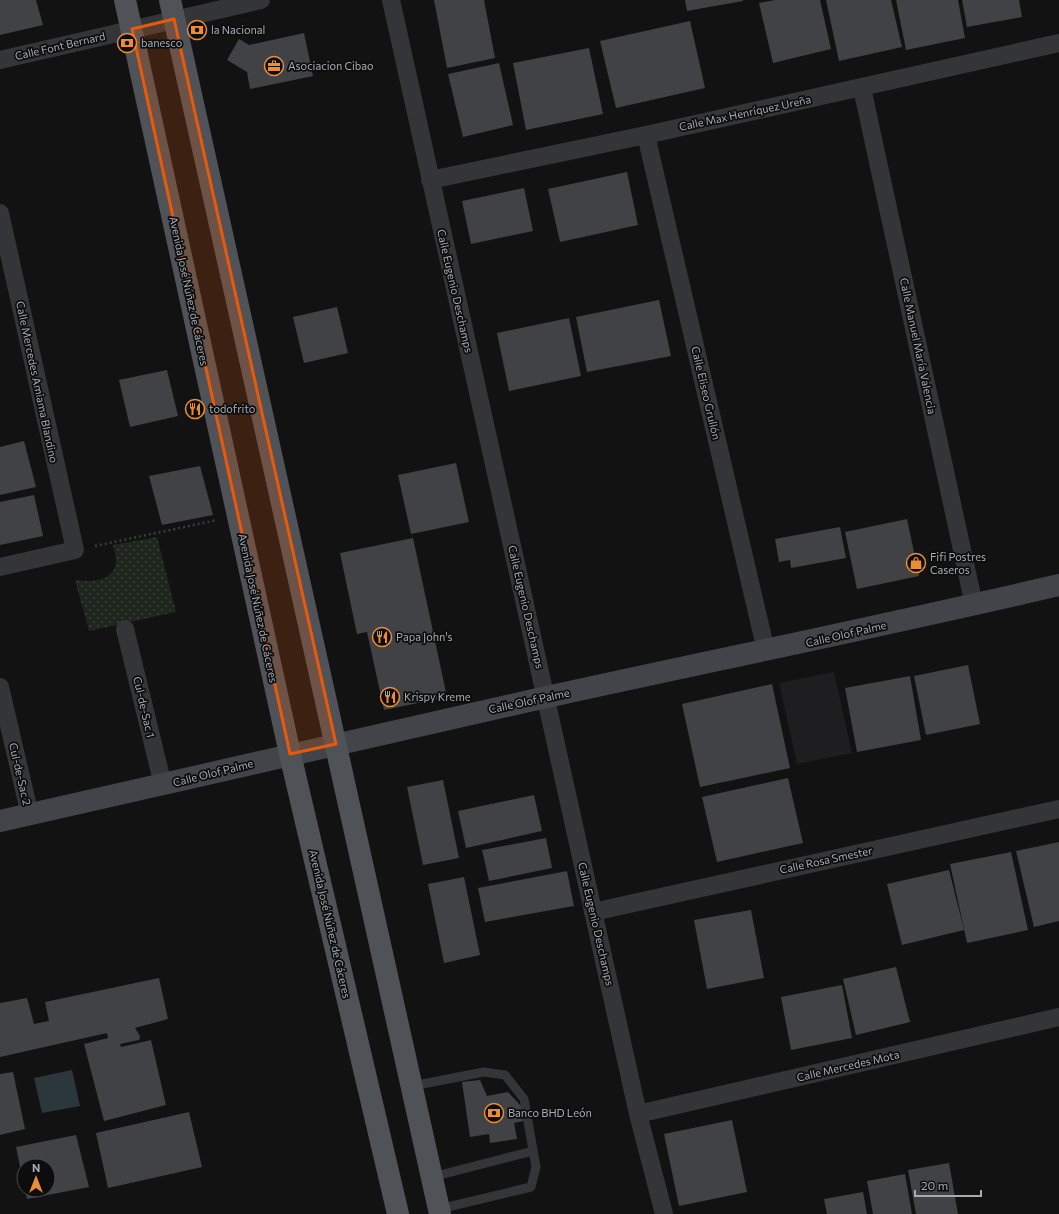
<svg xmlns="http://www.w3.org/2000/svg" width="1059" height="1214" viewBox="0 0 1059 1214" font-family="Commissioner,sans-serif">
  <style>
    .built { fill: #1e1e20 }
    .grass { fill: url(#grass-dots) }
    .water { fill: #2c373b }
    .building { fill: #414246 }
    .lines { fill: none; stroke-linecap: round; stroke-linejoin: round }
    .path { stroke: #393c3f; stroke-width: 2.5; stroke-dasharray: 2 3; stroke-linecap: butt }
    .lane { stroke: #333538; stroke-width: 9 }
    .street { stroke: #333538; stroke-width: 18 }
    .secondary { stroke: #414448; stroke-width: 22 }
    .primary { stroke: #4f5257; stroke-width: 22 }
    .marked { fill: #e8590c; fill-opacity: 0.2; stroke: #e8590c; stroke-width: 3; stroke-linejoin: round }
    .labels { text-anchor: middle; stroke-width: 3.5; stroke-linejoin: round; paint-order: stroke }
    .poi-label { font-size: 11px; fill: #a4abb3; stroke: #0d0d0e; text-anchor: start }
    .street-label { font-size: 11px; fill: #a4abb3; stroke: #0d0d0e }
  </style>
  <defs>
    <pattern id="grass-dots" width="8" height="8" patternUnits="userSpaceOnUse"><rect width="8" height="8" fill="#1e261e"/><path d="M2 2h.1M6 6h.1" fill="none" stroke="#3c433c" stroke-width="1.8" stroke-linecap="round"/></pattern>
  </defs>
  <rect width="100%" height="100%" fill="#121213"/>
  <path class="built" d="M 834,672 L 852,753 L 797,764 L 779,683 Z"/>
  <path class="grass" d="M 157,537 L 176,612 L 89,631 L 75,580 C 91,582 115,582 116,561 C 116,556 114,550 113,545 Z"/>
  <path class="water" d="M 72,1070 L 80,1106 L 42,1113 L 34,1078 Z"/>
  <g class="building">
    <path d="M 0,0 L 36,0 L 43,25 L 0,35 Z"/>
    <path d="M 434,0 L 484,0 L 495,58 L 447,68 Z"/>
    <path d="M 685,0 L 743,0 L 743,1 L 687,11 Z"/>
    <path d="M 775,0 L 820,0 L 831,49 L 773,63 L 759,3 Z"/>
    <path d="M 826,0 L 891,0 L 902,47 L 839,61 Z"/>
    <path d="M 896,0 L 958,0 L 965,38 L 906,50 Z"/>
    <path d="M 962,0 L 1019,0 L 1022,17 L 967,27 Z"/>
    <path d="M 690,21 L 705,88 L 616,108 L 600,41 Z"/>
    <path d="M 304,33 L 313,76 L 250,89 L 247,72 L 227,60 L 239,39 L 249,45 Z"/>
    <path d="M 589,48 L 603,114 L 526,130 L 513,63 Z"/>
    <path d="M 499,63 L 513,125 L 463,137 L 448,74 Z"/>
    <path d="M 627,172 L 638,225 L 560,242 L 548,189 Z"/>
    <path d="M 524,188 L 533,231 L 471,244 L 462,201 Z"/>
    <path d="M 659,300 L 671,356 L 587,372 L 576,317 Z"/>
    <path d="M 337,307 L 348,353 L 304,363 L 293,317 Z"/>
    <path d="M 569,318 L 581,376 L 509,391 L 497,333 Z"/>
    <path d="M 167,370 L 178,416 L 130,427 L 119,380 Z"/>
    <path d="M 24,441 L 36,487 L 0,495 L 0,447 Z"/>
    <path d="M 456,463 L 469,522 L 411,534 L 398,475 Z"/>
    <path d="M 200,466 L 213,515 L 162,525 L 149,476 Z"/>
    <path d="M 34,495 L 43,536 L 0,545 L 0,502 Z"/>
    <path d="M 907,519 L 919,576 L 857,589 L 845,532 Z"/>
    <path d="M 840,527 L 846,558 L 791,568 L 790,560 L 779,562 L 775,539 Z"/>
    <path d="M 413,538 L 447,697 L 384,710 L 367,632 L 357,634 L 340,553 Z"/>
    <path d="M 968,665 L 980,724 L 926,735 L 914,676 Z"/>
    <path d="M 910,676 L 921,740 L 857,752 L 845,688 Z"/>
    <path d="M 772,684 L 790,768 L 700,787 L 682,704 Z"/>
    <path d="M 788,778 L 803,843 L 717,862 L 702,797 Z"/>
    <path d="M 443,780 L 459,858 L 423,865 L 407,787 Z"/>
    <path d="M 534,795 L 542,831 L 466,848 L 458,811 Z"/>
    <path d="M 546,838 L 552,868 L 489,881 L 482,850 Z"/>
    <path d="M 1059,842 L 1059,921 L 1034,927 L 1016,851 Z"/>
    <path d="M 1011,852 L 1028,930 L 967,943 L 950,864 Z"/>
    <path d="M 949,870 L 964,930 L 902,945 L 887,884 Z"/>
    <path d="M 567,871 L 574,906 L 485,922 L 478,888 Z"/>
    <path d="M 464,877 L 480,955 L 444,963 L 428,884 Z"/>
    <path d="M 751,910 L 764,978 L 707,989 L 694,920 Z"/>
    <path d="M 896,967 L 910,1022 L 856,1035 L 843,979 Z"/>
    <path d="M 159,978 L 168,1019 L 135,1028 L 140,1036 L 139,1040 L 120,1044 L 121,1047 L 151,1040 L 166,1105 L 104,1121 L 84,1044 L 108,1038 L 107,1033 L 0,1057 L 0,1003 L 27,998 L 34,1024 L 49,1021 L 45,1002 Z"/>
    <path d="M 842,985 L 852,1038 L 791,1050 L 781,997 Z"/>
    <path d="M 13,1072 L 25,1129 L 0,1135 L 0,1074 Z"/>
    <path d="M 480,1080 L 487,1096 L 508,1092 L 521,1106 L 523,1121 L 514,1123 L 517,1139 L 490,1143 L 489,1134 L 470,1137 L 462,1082 Z"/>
    <path d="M 189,1112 L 202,1167 L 108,1188 L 96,1133 Z"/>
    <path d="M 732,1120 L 747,1192 L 679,1206 L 664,1134 Z"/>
    <path d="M 76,1135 L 89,1187 L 27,1199 L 25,1190 L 48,1190 L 48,1166 L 24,1166 L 23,1181 L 16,1147 Z"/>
    <path d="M 949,1163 L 958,1214 L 916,1214 L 908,1170 Z"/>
    <path d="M 905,1174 L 912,1214 L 873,1214 L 867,1181 Z"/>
    <path d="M 863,1192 L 867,1214 L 827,1214 L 824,1199 Z"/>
  </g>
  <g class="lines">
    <path class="path" d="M 95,546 L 217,520"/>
    <g class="lane">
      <path d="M 412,1086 L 484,1072 L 505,1075 L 524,1099 L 536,1167 L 531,1187 L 439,1209"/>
      <path d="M 432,1177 L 533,1151"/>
    </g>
    <g class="street">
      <path d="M 391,0 L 638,1114 L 664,1214"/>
      <path d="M 0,60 L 261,0"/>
      <path d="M 862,88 L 974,605"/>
      <path d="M 646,135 L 766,651"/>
      <path d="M 430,180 L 646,135 L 1059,43"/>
      <path d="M 0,213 L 75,550 L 0,567"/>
      <path d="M 125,629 L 163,785"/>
      <path d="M 0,687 L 30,815"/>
      <path d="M 593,912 L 1059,809"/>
      <path d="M 638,1114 L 1059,1017"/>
    </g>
    <path class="secondary" d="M 0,821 C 181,781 361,738 542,698 C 715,660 887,625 1059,585"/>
    <g class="primary">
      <path d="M 125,0 L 290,754 L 398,1214"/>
      <path d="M 170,0 L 440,1214"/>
    </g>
  </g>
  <path class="marked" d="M 174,19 L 336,744 L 290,754 L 132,29 Z"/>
  <defs>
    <symbol id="bank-ring" viewBox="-11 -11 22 22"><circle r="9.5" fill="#0d0d0e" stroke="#eb8e32" stroke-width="1.5"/><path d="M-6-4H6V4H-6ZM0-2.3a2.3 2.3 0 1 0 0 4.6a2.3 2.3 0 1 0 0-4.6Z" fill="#eb8e32"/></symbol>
    <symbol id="office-ring" viewBox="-11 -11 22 22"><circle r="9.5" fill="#0d0d0e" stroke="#eb8e32" stroke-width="1.5"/><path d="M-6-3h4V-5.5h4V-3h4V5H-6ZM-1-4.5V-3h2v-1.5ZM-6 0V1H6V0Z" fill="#eb8e32"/></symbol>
    <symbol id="restaurant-ring" viewBox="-11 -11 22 22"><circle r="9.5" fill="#0d0d0e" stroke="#eb8e32" stroke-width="1.5"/><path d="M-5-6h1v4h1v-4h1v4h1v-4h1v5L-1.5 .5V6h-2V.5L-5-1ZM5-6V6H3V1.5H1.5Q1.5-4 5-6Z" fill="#eb8e32"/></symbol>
    <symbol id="shop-ring" viewBox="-11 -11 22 22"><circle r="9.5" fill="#0d0d0e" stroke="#eb8e32" stroke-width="1.5"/><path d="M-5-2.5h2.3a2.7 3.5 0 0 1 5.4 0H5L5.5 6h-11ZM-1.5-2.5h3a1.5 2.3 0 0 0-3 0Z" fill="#eb8e32"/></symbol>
  </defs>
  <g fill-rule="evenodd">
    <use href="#bank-ring" x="186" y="19" width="22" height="22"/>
    <use href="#bank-ring" x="116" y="32" width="22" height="22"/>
    <use href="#office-ring" x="263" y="55" width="22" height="22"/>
    <use href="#restaurant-ring" x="184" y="398" width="22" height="22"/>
    <use href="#shop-ring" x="905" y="552" width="22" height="22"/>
    <use href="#restaurant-ring" x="371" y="626" width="22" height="22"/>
    <use href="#restaurant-ring" x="379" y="686" width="22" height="22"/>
    <use href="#bank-ring" x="483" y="1102" width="22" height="22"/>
  </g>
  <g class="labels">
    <g class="poi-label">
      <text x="211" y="34">la Nacional</text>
      <text x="141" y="47">banesco</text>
      <text x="288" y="70">Asociacion Cibao</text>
      <text x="209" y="413">todofrito</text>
      <text x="930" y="561">Fifi Postres<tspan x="930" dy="13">Caseros</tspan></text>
      <text x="396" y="641">Papa John's</text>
      <text x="404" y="701">Krispy Kreme</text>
      <text x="508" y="1117">Banco BHD León</text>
    </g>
    <g class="street-label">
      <text transform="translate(60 46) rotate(-13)" y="4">Calle Font Bernard</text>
      <text transform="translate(745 113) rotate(-12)" y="4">Calle Max Henríquez Ureña</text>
      <text transform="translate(189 291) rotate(78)" y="4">Avenida José Núñez de Cáceres</text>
      <text transform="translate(455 291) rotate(77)" y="4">Calle Eugenio Deschamps</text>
      <text transform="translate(918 346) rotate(78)" y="4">Calle Manuel María Valencia</text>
      <text transform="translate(37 382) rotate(78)" y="4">Calle Mercedes Amiama Blandino</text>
      <text transform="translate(706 393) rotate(77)" y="4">Calle Eliseo Grullón</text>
      <text transform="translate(526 607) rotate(77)" y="4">Calle Eugenio Deschamps</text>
      <text transform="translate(258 608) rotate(78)" y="4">Avenida José Núñez de Cáceres</text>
      <text transform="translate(846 634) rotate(-13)" y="4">Calle Olof Palme</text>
      <text transform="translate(529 701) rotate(-12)" y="4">Calle Olof Palme</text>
      <text transform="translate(144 707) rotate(77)" y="4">Cul-de-Sac 1</text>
      <text transform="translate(213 773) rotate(-14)" y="4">Calle Olof Palme</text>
      <text transform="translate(20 774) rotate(77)" y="4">Cul-de-Sac 2</text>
      <text transform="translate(826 860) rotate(-12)" y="4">Calle Rosa Smester</text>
      <text transform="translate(330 924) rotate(77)" y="4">Avenida José Núñez de Cáceres</text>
      <text transform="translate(596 924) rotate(77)" y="4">Calle Eugenio Deschamps</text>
      <text transform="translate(848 1066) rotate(-13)" y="4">Calle Mercedes Mota</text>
    </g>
  </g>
  <g transform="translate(36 1178)"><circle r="19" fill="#0d0d0e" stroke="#494c50"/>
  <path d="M0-3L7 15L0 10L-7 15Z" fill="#eb8e32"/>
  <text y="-6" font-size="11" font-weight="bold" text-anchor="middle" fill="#a4abb3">N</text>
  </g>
  <path d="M915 1190v6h66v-6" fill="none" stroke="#a4abb3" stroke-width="2"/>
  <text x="921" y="1190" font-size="12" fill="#a4abb3" stroke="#0d0d0e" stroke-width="3" paint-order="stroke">20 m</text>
</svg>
